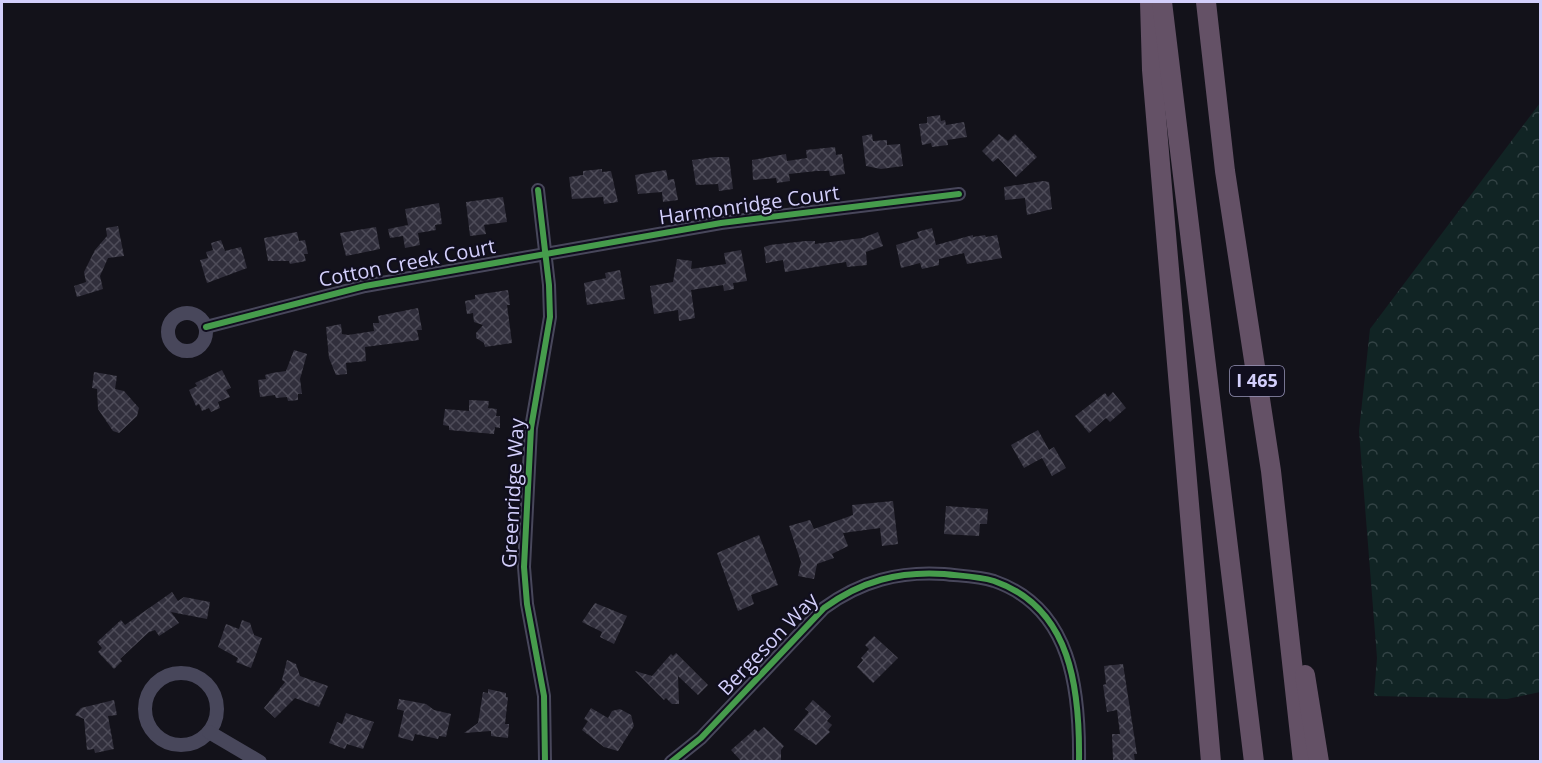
<svg xmlns="http://www.w3.org/2000/svg" width="1542" height="763" viewBox="0 0 1542 763" font-family="'Open Sans',sans-serif">
  <style>
    .forest { fill: url(#forest-crowns) }
    .building { fill: url(#building-cross-hatch) }
    .lines { fill: none; stroke-linecap: round; stroke-linejoin: round }
    .minor { stroke: #48475b; stroke-width: 14 }
    .highway { stroke: #645166; stroke-width: 20 }
    .cycleway-casing { stroke: #100e1e; stroke-width: 10 }
    .cycleway { stroke: #469c4c; stroke-width: 6 }
    .labels { text-anchor: middle; stroke-width: 4.5; stroke-linejoin: round; paint-order: stroke }
    .shield { fill: #100e1e; stroke: #9895b9; stroke-width: 1.5 }
    .shield-label { font-size: 18px; font-weight: bold; fill: #d3cffb }
    .street-label { font-size: 20px; fill: #d3cffb; stroke: #100e1e }
  </style>
  <defs>
    <pattern id="forest-crowns" width="20" height="18" patternUnits="userSpaceOnUse" patternTransform="scale(1.5)"><rect width="20" height="18" fill="#112424"/><path d="M2 6a3 3 0 1 1 6 0M12 15a3 3 0 1 1 6 0" fill="none" stroke="#334345"/></pattern>
    <pattern id="building-cross-hatch" width="8" height="8" patternUnits="userSpaceOnUse" patternTransform="scale(1.5)"><rect width="8" height="8" fill="#312f3c"/><path d="M0 0l8 8M0 8l8-8" fill="none" stroke="#4e4c59"/></pattern>
  </defs>
  <rect width="100%" height="100%" fill="#13121a"/>
  <path class="forest" d="M 1540,103 L 1540,692 L 1507,699 L 1374,696 L 1377,658 L 1359,431 L 1370,329 Z"/>
  <g class="building">
    <path d="M 940,115 L 941,121 L 945,120 L 946,125 L 964,122 L 967,137 L 947,140 L 948,145 L 932,147 L 931,143 L 922,145 L 919,124 L 927,123 L 927,117 Z"/>
    <path d="M 872,134 L 873,141 L 887,140 L 887,145 L 900,144 L 903,166 L 881,169 L 866,166 L 862,136 Z"/>
    <path d="M 999,134 L 1008,141 L 1015,134 L 1037,157 L 1016,177 L 998,158 L 993,162 L 982,151 Z"/>
    <path d="M 835,147 L 836,155 L 842,154 L 845,174 L 830,176 L 829,171 L 816,171 L 789,174 L 790,181 L 777,183 L 776,178 L 753,180 L 752,160 L 786,154 L 787,161 L 807,158 L 806,150 Z"/>
    <path d="M 715,157 L 729,157 L 733,189 L 719,191 L 718,184 L 696,185 L 692,160 Z"/>
    <path d="M 602,169 L 602,172 L 611,171 L 618,202 L 604,204 L 603,197 L 572,199 L 569,177 L 583,175 L 583,171 Z"/>
    <path d="M 666,170 L 668,180 L 674,179 L 678,200 L 663,202 L 662,192 L 638,194 L 635,175 Z"/>
    <path d="M 1043,181 L 1049,182 L 1052,209 L 1027,215 L 1025,198 L 1005,200 L 1004,187 Z"/>
    <path d="M 503,197 L 507,222 L 484,225 L 486,234 L 470,236 L 466,202 Z"/>
    <path d="M 439,203 L 442,224 L 435,225 L 436,230 L 418,233 L 420,245 L 405,248 L 403,236 L 390,238 L 388,229 L 408,225 L 405,209 Z"/>
    <path d="M 118,226 L 124,256 L 108,258 L 100,276 L 103,289 L 77,297 L 74,286 L 86,282 L 84,272 L 95,250 L 107,236 L 106,228 Z"/>
    <path d="M 376,227 L 380,249 L 346,256 L 340,233 Z"/>
    <path d="M 932,228 L 936,245 L 973,235 L 973,237 L 985,235 L 986,237 L 997,235 L 1002,258 L 967,264 L 964,253 L 939,259 L 939,265 L 922,269 L 920,263 L 901,268 L 896,245 L 919,238 L 917,232 Z"/>
    <path d="M 297,232 L 299,241 L 305,240 L 308,254 L 304,254 L 306,261 L 290,264 L 289,261 L 268,261 L 264,238 Z"/>
    <path d="M 878,232 L 883,246 L 866,252 L 867,265 L 847,267 L 846,262 L 785,272 L 783,260 L 766,263 L 764,247 L 770,245 L 806,241 L 815,241 L 815,244 L 862,238 Z"/>
    <path d="M 221,240 L 225,251 L 241,247 L 247,268 L 207,283 L 200,260 L 208,258 L 206,252 L 213,250 L 211,243 Z"/>
    <path d="M 741,250 L 747,281 L 733,283 L 734,289 L 724,291 L 723,285 L 691,290 L 695,318 L 679,321 L 678,310 L 654,314 L 650,286 L 673,282 L 677,259 L 692,261 L 691,269 L 726,264 L 724,253 Z"/>
    <path d="M 620,270 L 625,299 L 587,305 L 584,283 L 606,278 L 605,273 Z"/>
    <path d="M 508,290 L 510,305 L 507,305 L 512,343 L 485,347 L 484,343 L 476,338 L 476,333 L 483,325 L 474,322 L 473,313 L 467,314 L 465,301 L 475,299 L 475,295 Z"/>
    <path d="M 418,308 L 422,330 L 417,330 L 419,340 L 365,347 L 366,361 L 346,363 L 347,374 L 336,375 L 329,358 L 326,327 L 341,324 L 342,334 L 348,335 L 374,331 L 373,323 L 379,323 L 378,316 Z"/>
    <path d="M 294,350 L 307,354 L 300,379 L 302,394 L 298,394 L 298,400 L 288,401 L 287,397 L 276,398 L 275,395 L 260,397 L 258,380 L 266,379 L 265,375 L 272,373 L 286,371 Z"/>
    <path d="M 222,370 L 231,388 L 226,390 L 230,397 L 218,402 L 220,408 L 211,412 L 209,408 L 202,411 L 199,404 L 196,406 L 189,390 L 197,386 L 195,383 Z"/>
    <path d="M 94,372 L 117,376 L 115,389 L 124,391 L 139,408 L 137,416 L 119,433 L 113,431 L 98,409 L 97,389 L 92,388 Z"/>
    <path d="M 1113,392 L 1126,408 L 1110,422 L 1106,418 L 1089,433 L 1075,416 L 1105,393 L 1108,397 Z"/>
    <path d="M 469,400 L 489,401 L 488,408 L 497,409 L 496,416 L 500,416 L 500,428 L 495,427 L 494,434 L 449,430 L 449,426 L 443,425 L 445,409 L 469,411 Z"/>
    <path d="M 1038,430 L 1049,450 L 1054,447 L 1066,468 L 1052,476 L 1042,458 L 1024,468 L 1011,445 Z"/>
    <path d="M 893,501 L 898,544 L 882,546 L 880,528 L 843,533 L 848,546 L 832,554 L 834,558 L 817,564 L 814,579 L 798,576 L 801,562 L 789,526 L 810,520 L 814,529 L 853,515 L 852,505 Z"/>
    <path d="M 946,506 L 988,509 L 987,524 L 980,524 L 979,536 L 944,534 Z"/>
    <path d="M 759,535 L 778,585 L 751,595 L 754,604 L 738,611 L 717,553 Z"/>
    <path d="M 172,592 L 178,601 L 184,597 L 210,602 L 207,619 L 171,612 L 179,623 L 159,636 L 155,630 L 149,632 L 120,659 L 122,661 L 114,669 L 98,652 L 102,648 L 97,642 L 121,620 L 125,625 Z"/>
    <path d="M 595,603 L 627,616 L 614,644 L 600,637 L 602,632 L 582,622 Z"/>
    <path d="M 242,620 L 250,623 L 254,635 L 262,638 L 251,668 L 236,662 L 238,658 L 218,647 L 226,624 L 239,629 Z"/>
    <path d="M 874,636 L 898,658 L 873,683 L 857,667 L 863,660 L 861,658 L 869,649 L 865,645 Z"/>
    <path d="M 676,653 L 708,685 L 698,695 L 678,676 L 679,704 L 672,704 L 666,698 L 664,700 L 635,671 L 652,676 L 671,654 L 673,656 Z"/>
    <path d="M 287,660 L 296,664 L 300,676 L 328,686 L 319,707 L 295,698 L 275,718 L 264,708 L 285,682 L 282,680 Z"/>
    <path d="M 1123,664 L 1137,754 L 1134,754 L 1135,762 L 1113,760 L 1112,734 L 1120,734 L 1117,710 L 1107,712 L 1103,685 L 1106,684 L 1104,666 Z"/>
    <path d="M 488,689 L 506,693 L 506,697 L 508,697 L 505,724 L 509,724 L 508,738 L 491,736 L 491,731 L 464,733 L 478,723 L 483,692 L 488,693 Z"/>
    <path d="M 399,699 L 426,704 L 434,710 L 451,714 L 446,737 L 439,736 L 438,739 L 415,734 L 413,741 L 398,737 L 404,711 L 397,709 Z"/>
    <path d="M 114,700 L 117,715 L 108,716 L 114,749 L 95,753 L 94,749 L 87,750 L 84,719 L 75,715 L 81,708 Z"/>
    <path d="M 813,700 L 831,716 L 827,721 L 832,725 L 828,730 L 830,732 L 816,745 L 794,730 L 809,712 L 805,709 Z"/>
    <path d="M 591,708 L 608,718 L 612,711 L 620,709 L 631,715 L 634,726 L 618,751 L 604,747 L 582,730 L 588,721 L 584,719 Z"/>
    <path d="M 346,713 L 374,722 L 363,749 L 347,744 L 345,749 L 329,743 L 337,722 L 342,724 Z"/>
    <path d="M 764,727 L 784,746 L 781,750 L 781,760 L 742,762 L 731,750 L 755,729 L 758,732 Z"/>
  </g>
  <g class="lines">
    <g class="minor">
      <path d="M 538,190 L 549,285 L 550,317 L 531,428 L 524,567 L 527,604 L 544,696 L 545,762"/>
      <circle cx="187" cy="332" r="19"/>
      <path d="M 206,327 L 365,286 L 721,223 L 959,194"/>
      <circle cx="181" cy="709" r="36"/>
      <path d="M 209,732 L 260,762"/>
      <path d="M 671,762 L 701,738 L 824,608 C 861,581 899,571 944,574 C 961,576 978,576 994,581 C 1072,608 1080,690 1079,762"/>
    </g>
    <g class="highway">
      <path d="M 1150,2 L 1152,70 L 1211,762"/>
      <path d="M 1162,2 L 1254,762"/>
      <path d="M 1206,2 L 1225,171 L 1271,471 L 1303,762"/>
      <path d="M 1305,675 L 1319,762"/>
    </g>
    <defs>
      <g id="cycleway">
        <path d="M 538,190 L 549,285 L 550,317 L 531,428 L 524,567 L 527,604 L 544,696 L 545,762"/>
        <path d="M 206,327 L 365,286 L 721,223 L 959,194"/>
        <path d="M 671,762 L 701,738 L 824,608 C 861,581 899,571 944,574 C 961,576 978,576 994,581 C 1072,608 1080,690 1079,762"/>
      </g>
    </defs>
    <use href="#cycleway" class="cycleway-casing"/>
    <use href="#cycleway" class="cycleway"/>
  </g>
  <g class="labels">
    <rect class="shield" x="1230" y="366" width="54" height="30" rx="4.5"/>
    <g class="shield-label">
      <text x="1257" y="387">I 465</text>
    </g>
    <g class="street-label">
      <text transform="translate(749 205) rotate(-8)" y="7">Harmonridge Court</text>
      <text transform="translate(407 263) rotate(-11)" y="7">Cotton Creek Court</text>
      <text transform="translate(513 493) rotate(-87)" y="7">Greenridge Way</text>
      <text transform="translate(768 644) rotate(-46)" y="7">Bergeson Way</text>
    </g>
  </g>
  <rect width="1542" height="763" fill="none" stroke="#d3cffb" stroke-width="6"/>
</svg>
